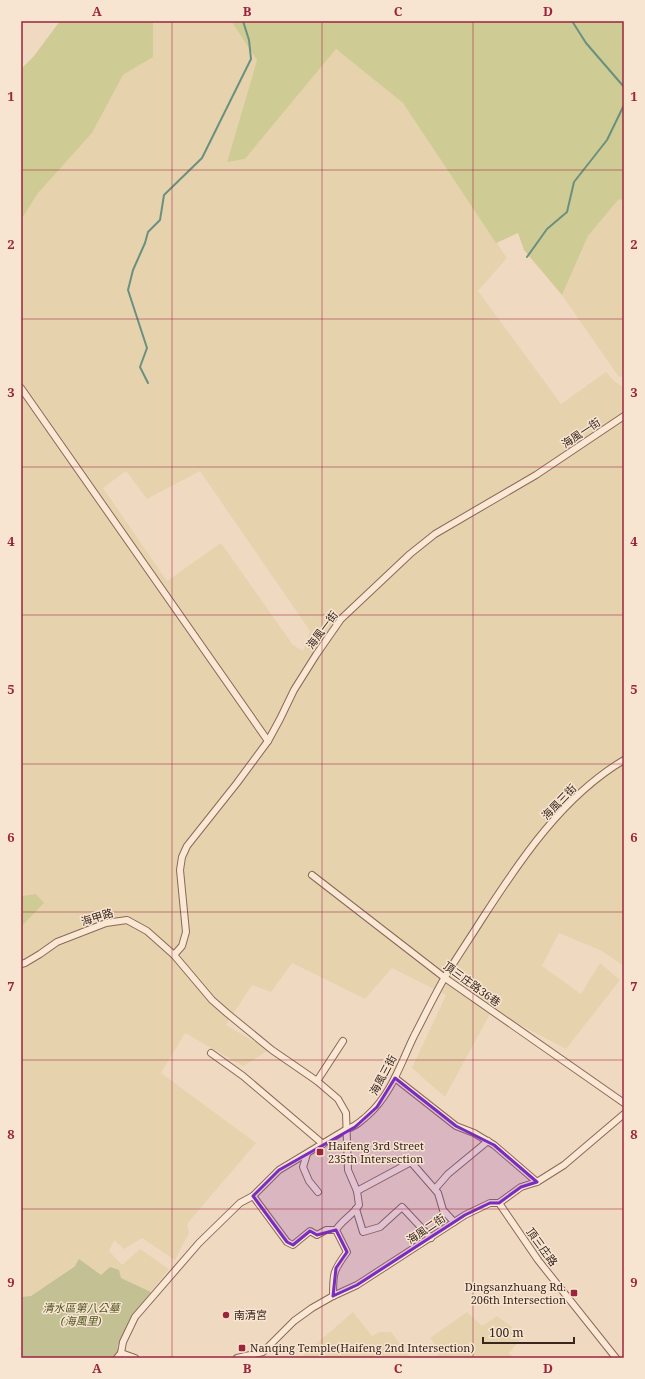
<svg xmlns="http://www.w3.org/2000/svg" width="645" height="1379" viewBox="0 0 645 1379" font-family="'Noto Serif','Noto Sans TC',serif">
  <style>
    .farmland { fill: #e6d3ae; fill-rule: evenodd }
    .green { fill: #cfcb94 }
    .cemetery { fill: #c3c094 }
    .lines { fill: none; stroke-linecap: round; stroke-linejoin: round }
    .stream { stroke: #6a9180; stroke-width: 2 }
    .minor-casing { stroke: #8a6958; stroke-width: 8 }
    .minor { stroke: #fae8d5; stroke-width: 6 }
    .marked { fill: #7b2cbf; fill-opacity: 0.2; stroke: #7b2cbf; stroke-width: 3; stroke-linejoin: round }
    .grid { fill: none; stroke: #9c253b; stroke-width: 1; stroke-opacity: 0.55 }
    .poi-dot { fill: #9c253b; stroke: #f7e5d1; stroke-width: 1.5 }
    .labels { text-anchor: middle; stroke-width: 3; stroke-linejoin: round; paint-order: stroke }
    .street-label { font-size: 11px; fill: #39251d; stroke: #f7e5d1 }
    .poi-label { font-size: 11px; fill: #39251d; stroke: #f7e5d1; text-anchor: start }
    .park-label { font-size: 11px; font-style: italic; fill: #535722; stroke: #f7e5d1 }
    .neatline { fill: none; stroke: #9c253b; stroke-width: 1.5 }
    .grid-label { font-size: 13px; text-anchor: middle; font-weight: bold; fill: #9c253b }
  </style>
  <rect width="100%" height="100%" fill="#f0d9c1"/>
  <g class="farmland">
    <path d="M 153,21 L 231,21 L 257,60 L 227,161 L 245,159 L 336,49 L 403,103 L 507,258 L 478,291 L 561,404 L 606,372 L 614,381 L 624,388 L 624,966 L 602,951 L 559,933 L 542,966 L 581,994 L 600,963 L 620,980 L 566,1049 L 492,1010 L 445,1097 L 412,1068 L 446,995 L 392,968 L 365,999 L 292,963 L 271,992 L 252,985 L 226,1025 L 269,1050 L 243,1066 L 185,1033 L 161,1073 L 256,1143 L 187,1224 L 189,1233 L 175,1260 L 142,1238 L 124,1249 L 114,1240 L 109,1251 L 122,1265 L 140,1249 L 169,1269 L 151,1292 L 121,1278 L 101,1275 L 75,1265 L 31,1296 L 21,1297 L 21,927 L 44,903 L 36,894 L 21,896 L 21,220 L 38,193 L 92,133 L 123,75 L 153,57 ZM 126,471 L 147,499 L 200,471 L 310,631 L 303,651 L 293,645 L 221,543 L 167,581 L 103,488 Z"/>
    <path d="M 624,199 L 624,376 L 619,377 L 562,295 L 588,236 L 618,200 Z"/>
    <path d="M 353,1312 L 372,1336 L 380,1332 L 391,1332 L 411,1358 L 300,1358 Z"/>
    <path d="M 467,1312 L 482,1326 L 497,1316 L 524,1336 L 509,1353 L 513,1358 L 434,1358 L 442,1352 L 430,1338 Z"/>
  </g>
  <g class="green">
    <path d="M 60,21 L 153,21 L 153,57 L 123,75 L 92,133 L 38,193 L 21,220 L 21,69 L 34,56 Z"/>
    <path d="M 231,21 L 624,21 L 624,199 L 618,200 L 588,236 L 562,295 L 524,250 L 518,233 L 496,243 L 403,103 L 336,49 L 245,159 L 227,162 L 257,60 Z"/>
    <path d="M 36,894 L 44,903 L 21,927 L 21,896 Z"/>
  </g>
  <path class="cemetery" d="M 79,1259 L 101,1275 L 110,1267 L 119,1270 L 121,1278 L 151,1292 L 137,1311 L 117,1347 L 125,1353 L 143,1358 L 21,1358 L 21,1297 L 31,1296 L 75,1266 Z"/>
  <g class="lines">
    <g class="stream">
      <path d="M 572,21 L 586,43 L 624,87"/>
      <path d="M 527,257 L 547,229 L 567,212 L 574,182 L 607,140 L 624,105"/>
      <path d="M 148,383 L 140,367 L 147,348 L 128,290 L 133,270 L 145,243 L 148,232 L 160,220 L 164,195 L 202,158 L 251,59 L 249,40 L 243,21"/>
    </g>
    <defs>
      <g id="minor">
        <path d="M 21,388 L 268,741"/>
        <path d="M 312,875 L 445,978 L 624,1103"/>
        <path d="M 174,955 L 182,946 L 186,932 L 180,870 L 182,857 L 187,846 L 237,783 L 268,741 L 280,719 L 294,690 L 316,655 L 341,619 L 410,554 L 435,534 L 536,475 L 624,416"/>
        <path d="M 21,964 L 25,963 L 40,954 L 57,942 L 106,923 L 127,920 L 147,931 L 174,955 L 212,1000 L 228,1014 L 272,1050 L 317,1081 L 338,1099 L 346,1113 L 348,1170 L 357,1191 L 359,1205 C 353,1215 342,1220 336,1230 L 347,1252 C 333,1271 333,1273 333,1296"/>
        <path d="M 211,1053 L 243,1076 L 323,1144"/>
        <path d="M 395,1078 L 456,1126 L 474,1133 L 494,1145 L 537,1182"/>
        <path d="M 317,1081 L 343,1041"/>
        <path d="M 307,1154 L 303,1167 L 309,1181 L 318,1192"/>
        <path d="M 435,1189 L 448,1174 L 488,1141"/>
        <path d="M 357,1191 L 411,1162 L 438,1193 L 443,1210 L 454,1222"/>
        <path d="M 253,1196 L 287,1242 L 293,1245 L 310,1231 L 317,1235 L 326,1230 L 336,1230"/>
        <path d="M 499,1203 L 538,1260 L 616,1358"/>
        <path d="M 356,1209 L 363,1232 L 380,1227 L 402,1207 L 431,1238"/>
        <path d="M 121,1353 L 135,1358"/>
        <path d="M 117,1358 L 121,1353 L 123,1342 L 135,1317 L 199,1243 L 240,1203 L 253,1196 L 279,1170 L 347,1129 C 355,1127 360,1122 367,1116 C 391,1095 400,1065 414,1036 C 424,1017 434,996 445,977 C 457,957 470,938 482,919 C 520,860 563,796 624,760"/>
        <path d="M 237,1358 L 263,1352 L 294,1321 L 312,1308 L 333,1296 L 357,1285 L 465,1215 L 490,1203 L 499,1203 L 521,1187 L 537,1182 L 564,1165 L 624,1114"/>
      </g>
    </defs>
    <use href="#minor" class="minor-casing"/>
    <use href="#minor" class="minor"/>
  </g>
  <path class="marked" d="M 395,1078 L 456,1126 L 494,1145 L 537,1182 L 521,1187 L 499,1203 L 490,1203 L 465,1215 L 357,1285 L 333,1296 L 336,1268 L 347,1252 L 336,1230 L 317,1235 L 310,1231 L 293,1245 L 287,1242 L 253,1196 L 279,1170 L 355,1127 L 377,1107 Z"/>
  <path class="grid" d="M 172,21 L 172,1358M 322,21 L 322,1358M 473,21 L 473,1358M 21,170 L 624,170M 21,319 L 624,319M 21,467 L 624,467M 21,615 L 624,615M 21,764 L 624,764M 21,912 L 624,912M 21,1060 L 624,1060M 21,1209 L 624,1209"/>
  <g class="poi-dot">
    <rect x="316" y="1148" width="8" height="8" rx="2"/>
    <rect x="570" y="1289" width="8" height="8" rx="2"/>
    <circle cx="226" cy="1315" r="4"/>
    <rect x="238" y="1344" width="8" height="8" rx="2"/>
  </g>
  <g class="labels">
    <g class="street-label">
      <text transform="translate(581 433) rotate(-34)" y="4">海風一街</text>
      <text transform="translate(322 630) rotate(-53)" y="4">海風一街</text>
      <text transform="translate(559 802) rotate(-46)" y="4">海風三街</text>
      <text transform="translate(97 917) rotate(-17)" y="4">海甲路</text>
      <text transform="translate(472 984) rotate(36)" y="4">頂三庄路36巷</text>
      <text transform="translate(383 1075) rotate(-62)" y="4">海風三街</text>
      <text transform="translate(426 1229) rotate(-34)" y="4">海風二街</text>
      <text transform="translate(542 1247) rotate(54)" y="4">頂三庄路</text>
    </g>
    <g class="poi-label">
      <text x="328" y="1150">Haifeng 3rd Street<tspan x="328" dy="13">235th Intersection</tspan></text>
      <text x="566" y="1291" text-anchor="end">Dingsanzhuang Rd.<tspan x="566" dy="13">206th Intersection</tspan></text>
      <text x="234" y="1319">南清宮</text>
      <text x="250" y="1352">Nanqing Temple(Haifeng 2nd Intersection)</text>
    </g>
    <g class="park-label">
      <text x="81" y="1312">清水區第八公墓<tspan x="81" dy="13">(海風里)</tspan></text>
    </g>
  </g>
  <rect width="645" height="1379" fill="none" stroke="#f7e5d1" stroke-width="44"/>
  <path d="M483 1337v6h91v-6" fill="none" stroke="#39251d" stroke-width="2"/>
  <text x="489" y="1337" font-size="12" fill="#39251d" stroke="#f7e5d1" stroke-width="3" paint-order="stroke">100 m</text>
  <rect x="22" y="22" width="601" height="1335" class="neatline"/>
  <g class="grid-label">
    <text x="97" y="16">A</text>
    <text x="247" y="16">B</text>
    <text x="398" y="16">C</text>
    <text x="548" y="16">D</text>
    <text x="11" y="101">1</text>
    <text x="634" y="101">1</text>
    <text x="11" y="249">2</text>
    <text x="634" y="249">2</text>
    <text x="11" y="397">3</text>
    <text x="634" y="397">3</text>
    <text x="11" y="546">4</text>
    <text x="634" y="546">4</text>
    <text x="11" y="694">5</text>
    <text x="634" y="694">5</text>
    <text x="11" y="842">6</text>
    <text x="634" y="842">6</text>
    <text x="11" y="991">7</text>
    <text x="634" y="991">7</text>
    <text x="11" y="1139">8</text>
    <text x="634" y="1139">8</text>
    <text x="11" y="1287">9</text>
    <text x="634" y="1287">9</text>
    <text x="97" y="1373">A</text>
    <text x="247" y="1373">B</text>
    <text x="398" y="1373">C</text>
    <text x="548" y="1373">D</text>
  </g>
</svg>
